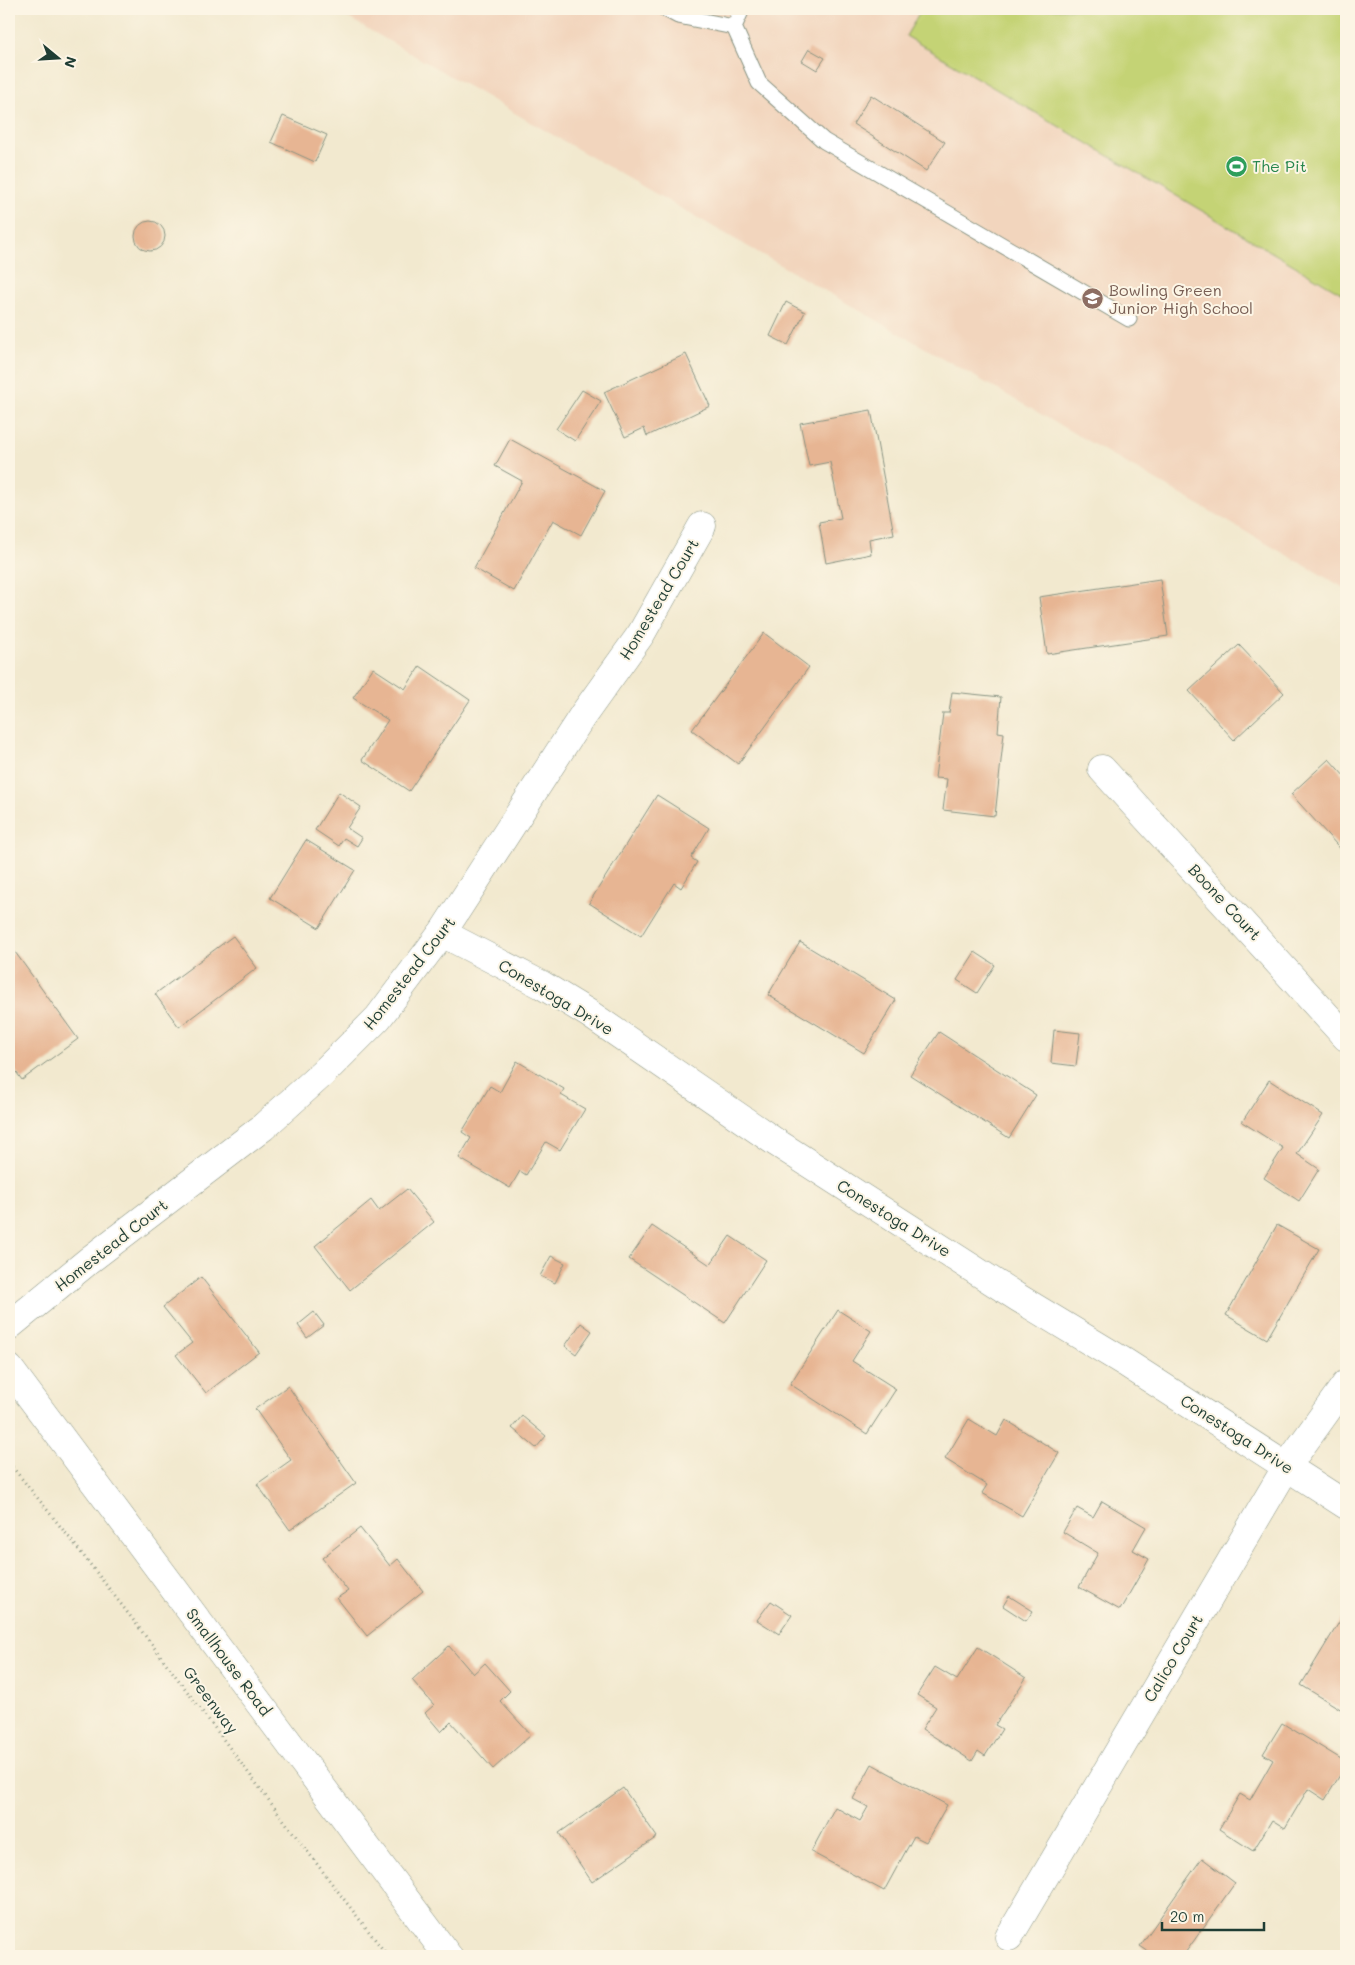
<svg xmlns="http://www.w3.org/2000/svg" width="1355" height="1965" viewBox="0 0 1355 1965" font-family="Mali,sans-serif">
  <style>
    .built { fill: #f2d5bd }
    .green { fill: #c4d375; stroke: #728854 }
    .building { fill: #e7b593 }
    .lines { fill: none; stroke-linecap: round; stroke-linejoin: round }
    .service-casing { stroke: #889382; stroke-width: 17 }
    .minor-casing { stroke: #889382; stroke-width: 29 }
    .tertiary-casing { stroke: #889382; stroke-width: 29 }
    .path { stroke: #889382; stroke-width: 3; stroke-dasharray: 1 4; stroke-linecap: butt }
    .service { stroke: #fff; stroke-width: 15 }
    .minor { stroke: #fff; stroke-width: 28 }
    .tertiary { stroke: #fff; stroke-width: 28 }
    .labels { text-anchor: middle; stroke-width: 4; stroke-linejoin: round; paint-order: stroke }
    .leisure-label { font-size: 16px; fill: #27864d; stroke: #fcf5e5; text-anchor: start }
    .education-label { font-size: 16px; fill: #785e54; stroke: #fcf5e5; text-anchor: start }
    .street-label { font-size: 16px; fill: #1f3d34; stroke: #fcf5e5 }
  </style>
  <rect width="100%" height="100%" fill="#fcf5e5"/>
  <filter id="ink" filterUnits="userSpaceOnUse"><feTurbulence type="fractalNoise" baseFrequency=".02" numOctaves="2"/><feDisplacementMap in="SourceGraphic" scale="10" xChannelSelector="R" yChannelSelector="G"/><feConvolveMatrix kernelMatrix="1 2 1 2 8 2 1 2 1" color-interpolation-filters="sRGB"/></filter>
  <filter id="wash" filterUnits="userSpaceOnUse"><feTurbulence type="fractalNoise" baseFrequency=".0096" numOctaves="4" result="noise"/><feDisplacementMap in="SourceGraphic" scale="20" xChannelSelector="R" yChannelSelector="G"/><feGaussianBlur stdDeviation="1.12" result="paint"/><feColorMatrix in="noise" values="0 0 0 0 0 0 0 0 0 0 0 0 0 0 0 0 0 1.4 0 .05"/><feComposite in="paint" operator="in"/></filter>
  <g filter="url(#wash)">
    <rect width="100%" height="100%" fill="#f2e9cf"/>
    <path class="built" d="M 333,9 L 1346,9 L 1346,589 Z"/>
    <path class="green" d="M 922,9 L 1346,9 L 1346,296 L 906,36 Z"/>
    <g id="blocks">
      <g class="building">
        <path d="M 809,49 L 825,58 L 817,70 L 802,61 Z"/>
        <path d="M 871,95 L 945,142 L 926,171 L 853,124 Z"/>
        <path d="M 283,116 L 327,135 L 315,162 L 271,142 Z"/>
        <circle cx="150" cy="236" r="15"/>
        <path d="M 786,302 L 805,312 L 788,345 L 770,336 Z"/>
        <path d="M 686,354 L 710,406 L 647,436 L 644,428 L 625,437 L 604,392 Z"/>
        <path d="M 582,390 L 601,401 L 575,441 L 556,429 Z"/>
        <path d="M 871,410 L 894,534 L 869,539 L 871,554 L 826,563 L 819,522 L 841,518 L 830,462 L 809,466 L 800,423 Z"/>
        <path d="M 510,439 L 605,491 L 581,535 L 553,520 L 514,591 L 474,568 L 522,481 L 495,466 Z"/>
        <path d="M 1160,579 L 1168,636 L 1047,654 L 1039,597 Z"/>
        <path d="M 764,633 L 809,667 L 738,764 L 692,730 Z"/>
        <path d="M 1239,645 L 1284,693 L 1234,740 L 1189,691 Z"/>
        <path d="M 420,666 L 470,700 L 409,791 L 362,760 L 388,720 L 353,698 L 373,668 L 405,689 Z"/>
        <path d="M 952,692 L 1001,697 L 998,732 L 1004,733 L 995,816 L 943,810 L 947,779 L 935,778 L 943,713 L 949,713 Z"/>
        <path d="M 1329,759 L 1346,778 L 1346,855 L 1291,794 Z"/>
        <path d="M 339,792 L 361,807 L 347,828 L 362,838 L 357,846 L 344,838 L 339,846 L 315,830 Z"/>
        <path d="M 657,795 L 709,828 L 691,858 L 697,862 L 681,888 L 674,883 L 641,936 L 589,903 Z"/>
        <path d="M 306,840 L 355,870 L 319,928 L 270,898 Z"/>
        <path d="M 233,936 L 257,968 L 179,1027 L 155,994 Z"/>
        <path d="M 800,942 L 896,1000 L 864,1053 L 768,995 Z"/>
        <path d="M 15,952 L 78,1039 L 22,1080 L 9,1062 L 9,956 Z"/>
        <path d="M 975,952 L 995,965 L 977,993 L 957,980 Z"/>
        <path d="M 1054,1030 L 1080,1033 L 1076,1066 L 1051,1063 Z"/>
        <path d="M 939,1032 L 1036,1095 L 1009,1138 L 910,1075 Z"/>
        <path d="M 517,1061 L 564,1089 L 561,1095 L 585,1109 L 560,1150 L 546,1142 L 526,1175 L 520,1171 L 510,1188 L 459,1158 L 471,1138 L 462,1132 L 490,1086 L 500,1092 Z"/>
        <path d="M 1269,1080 L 1323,1115 L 1297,1154 L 1319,1169 L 1299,1201 L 1264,1178 L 1283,1148 L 1242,1122 Z"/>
        <path d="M 407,1189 L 434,1222 L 350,1290 L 315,1246 L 371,1200 L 379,1211 Z"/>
        <path d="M 1277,1225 L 1319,1249 L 1267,1339 L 1226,1315 Z"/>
        <path d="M 652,1226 L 710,1265 L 730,1236 L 766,1260 L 725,1323 L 629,1259 Z"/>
        <path d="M 551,1256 L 565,1263 L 555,1283 L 540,1276 Z"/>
        <path d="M 201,1277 L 259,1352 L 206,1393 L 176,1355 L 192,1343 L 163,1307 Z"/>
        <path d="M 838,1310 L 871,1331 L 852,1361 L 896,1389 L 867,1434 L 790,1384 Z"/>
        <path d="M 314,1312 L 324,1325 L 307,1338 L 298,1325 Z"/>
        <path d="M 581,1323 L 592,1331 L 576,1354 L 565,1346 Z"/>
        <path d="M 288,1386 L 356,1483 L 290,1530 L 257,1484 L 291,1460 L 255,1409 Z"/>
        <path d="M 522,1416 L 546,1436 L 536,1448 L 512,1428 Z"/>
        <path d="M 969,1419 L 997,1436 L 1006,1420 L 1059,1453 L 1022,1516 L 982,1493 L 987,1485 L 945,1459 Z"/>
        <path d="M 1102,1501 L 1146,1527 L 1133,1550 L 1149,1559 L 1120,1610 L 1079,1587 L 1098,1553 L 1063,1532 L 1077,1508 L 1093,1517 Z"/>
        <path d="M 360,1528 L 390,1566 L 398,1559 L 423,1591 L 367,1636 L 337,1598 L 348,1591 L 322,1558 Z"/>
        <path d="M 1009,1596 L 1033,1611 L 1026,1621 L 1003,1606 Z"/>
        <path d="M 771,1601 L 792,1615 L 779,1634 L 757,1620 Z"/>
        <path d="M 1346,1611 L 1346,1702 L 1342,1710 L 1301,1685 Z"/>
        <path d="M 449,1646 L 473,1674 L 485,1663 L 510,1691 L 500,1701 L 531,1735 L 493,1769 L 451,1722 L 441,1732 L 425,1713 L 434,1705 L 412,1680 Z"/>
        <path d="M 978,1647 L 1026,1678 L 995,1725 L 1002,1729 L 985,1756 L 978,1751 L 972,1761 L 922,1729 L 936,1707 L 917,1695 L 935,1667 L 957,1680 Z"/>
        <path d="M 1282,1723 L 1346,1762 L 1346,1765 L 1325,1800 L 1308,1789 L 1285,1828 L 1272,1820 L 1253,1851 L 1219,1829 L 1240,1794 L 1250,1800 L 1273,1760 L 1263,1754 Z"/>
        <path d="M 872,1764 L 947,1805 L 926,1842 L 914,1836 L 884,1891 L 811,1852 L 835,1807 L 860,1821 L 868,1807 L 853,1799 Z"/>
        <path d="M 623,1788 L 657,1837 L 592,1882 L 559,1833 Z"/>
        <path d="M 1202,1858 L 1235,1883 L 1183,1956 L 1155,1956 L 1140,1946 Z"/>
      </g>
    </g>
  </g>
  <g filter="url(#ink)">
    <use href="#blocks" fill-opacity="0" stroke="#889382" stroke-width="1"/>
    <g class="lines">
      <defs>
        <g id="service">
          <path d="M 665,9 L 678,16 L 734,27 L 742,9"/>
          <path d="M 734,27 L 759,83 L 824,141 L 1129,319"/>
        </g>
        <g id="minor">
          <path d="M 1102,769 L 1346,1037"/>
          <path d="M 442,933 L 542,985 L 588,1013 L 774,1141 L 1017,1297 L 1126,1363 L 1346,1505"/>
          <path d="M 9,1326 L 92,1258 L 262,1128 L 323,1073 L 378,1018 L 442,933 L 583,715 L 641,634 L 702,526"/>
          <path d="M 1009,1937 L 1287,1466 L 1346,1384"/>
        </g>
        <path id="tertiary" d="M 9,1368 L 448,1956"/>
      </defs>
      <use href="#service" class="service-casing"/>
      <use href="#minor" class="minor-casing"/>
      <use href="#tertiary" class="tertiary-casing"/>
      <path class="path" d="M 9,1463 C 141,1623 260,1793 388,1956"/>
      <use href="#service" class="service"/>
      <use href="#minor" class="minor"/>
      <use href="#tertiary" class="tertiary"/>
    </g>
  </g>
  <defs>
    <symbol id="stadium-disc" viewBox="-11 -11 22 22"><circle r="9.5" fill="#2e9e5b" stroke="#fcf5e5"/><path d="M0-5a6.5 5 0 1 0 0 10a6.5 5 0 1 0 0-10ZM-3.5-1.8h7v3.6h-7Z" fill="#fff"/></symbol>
    <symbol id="school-disc" viewBox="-11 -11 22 22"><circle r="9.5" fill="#8d6e63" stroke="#fcf5e5"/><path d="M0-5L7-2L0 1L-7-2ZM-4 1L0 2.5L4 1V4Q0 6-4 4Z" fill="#fff"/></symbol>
  </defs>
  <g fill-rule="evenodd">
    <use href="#stadium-disc" x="1224" y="154" width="25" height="25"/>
    <use href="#school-disc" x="1080" y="286" width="25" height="25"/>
  </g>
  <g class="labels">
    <g class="leisure-label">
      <text x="1252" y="172">The Pit</text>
    </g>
    <g class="education-label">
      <text x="1109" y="296">Bowling Green<tspan x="1109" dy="18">Junior High School</tspan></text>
    </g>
    <g class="street-label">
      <text transform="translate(659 599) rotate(-59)" y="6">Homestead Court</text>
      <text transform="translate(1225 902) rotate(47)" y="6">Boone Court</text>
      <text transform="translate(409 973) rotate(-52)" y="6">Homestead Court</text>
      <text transform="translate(556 997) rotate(31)" y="6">Conestoga Drive</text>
      <text transform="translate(894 1218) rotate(32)" y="6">Conestoga Drive</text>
      <text transform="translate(111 1245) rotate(-38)" y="6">Homestead Court</text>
      <text transform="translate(1237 1434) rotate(33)" y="6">Conestoga Drive</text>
      <text transform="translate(1173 1658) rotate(-59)" y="6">Calico Court</text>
      <text transform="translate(229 1662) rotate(53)" y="6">Smallhouse Road</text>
      <text transform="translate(211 1700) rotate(53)" y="6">Greenway</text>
    </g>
  </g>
  <rect width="1355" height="1965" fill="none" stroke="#fcf5e5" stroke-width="30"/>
  <g transform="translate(58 58) rotate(108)" stroke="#fcf5e5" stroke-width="4" paint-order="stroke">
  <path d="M0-4L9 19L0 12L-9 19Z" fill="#1f3d34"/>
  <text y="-8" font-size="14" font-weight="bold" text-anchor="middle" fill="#1f3d34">N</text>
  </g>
  <path d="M1162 1922v8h102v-8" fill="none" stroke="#1f3d34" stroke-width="2.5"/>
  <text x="1170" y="1922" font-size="15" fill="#1f3d34" stroke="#fcf5e5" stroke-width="4" paint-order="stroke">20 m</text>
</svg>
